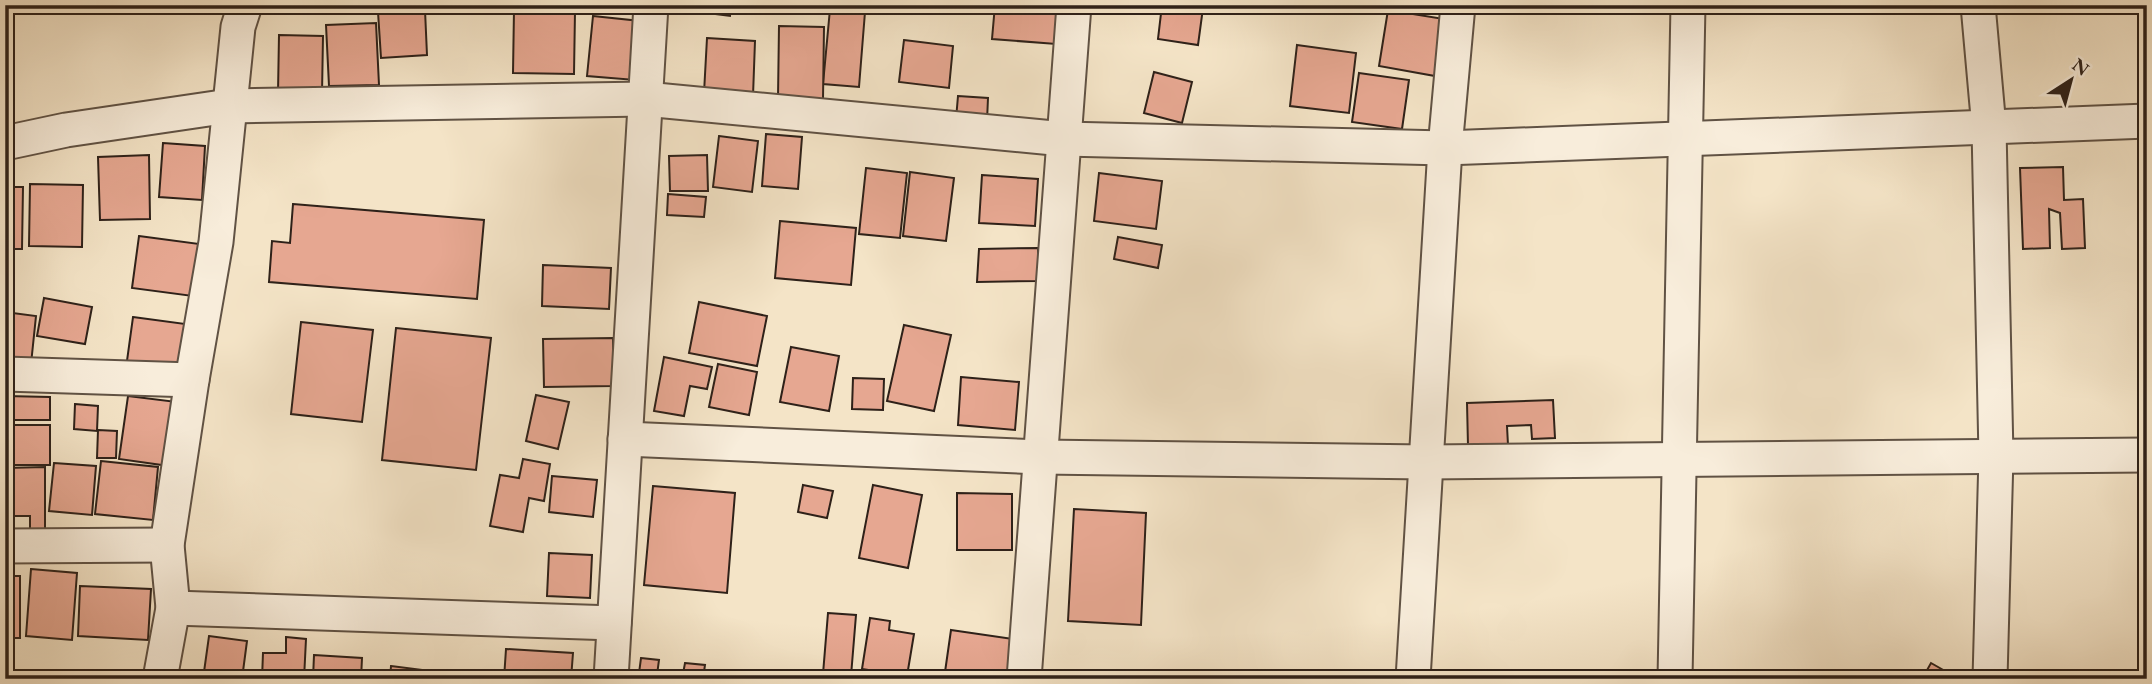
<svg xmlns="http://www.w3.org/2000/svg" width="2152" height="684" viewBox="0 0 2152 684" font-family="'EB Garamond',serif">
  <style>
    .building { fill: #e6a791; stroke: #2e2119; stroke-width: 2 }
    .lines { fill: none; stroke-linecap: round; stroke-linejoin: round }
    .minor-casing { stroke: #605244; stroke-width: 37 }
    .minor { stroke: #f8eddb; stroke-width: 33 }
  </style>
  <rect width="100%" height="100%" fill="#f4e4c7"/>
  <filter id="stains"><feTurbulence type="fractalNoise" baseFrequency=".00286" numOctaves="4"/><feColorMatrix values="0 0 0 0 .2 0 0 0 0 .09 0 0 0 0 .02 0 0 0 .5 -.17"/></filter>
  <radialGradient id="worn" r=".72"><stop offset=".6" stop-color="#630" stop-opacity="0"/><stop offset="1" stop-color="#630" stop-opacity=".3"/></radialGradient>
  <g class="building">
    <path d="M 684,5 L 731,5 L 730,16 L 683,10 Z"/>
    <path d="M 995,5 L 1059,5 L 1056,44 L 992,39 Z"/>
    <path d="M 1162,5 L 1203,8 L 1198,45 L 1158,39 Z"/>
    <path d="M 830,9 L 865,12 L 859,87 L 823,84 Z"/>
    <path d="M 425,10 L 427,55 L 381,58 L 378,12 Z"/>
    <path d="M 514,10 L 575,11 L 574,74 L 513,73 Z"/>
    <path d="M 1388,10 L 1444,19 L 1435,76 L 1379,66 Z"/>
    <path d="M 593,16 L 640,21 L 635,80 L 587,76 Z"/>
    <path d="M 376,23 L 379,85 L 329,86 L 326,25 Z"/>
    <path d="M 779,26 L 824,27 L 823,99 L 778,98 Z"/>
    <path d="M 279,35 L 323,36 L 322,94 L 278,93 Z"/>
    <path d="M 707,38 L 755,41 L 753,96 L 704,93 Z"/>
    <path d="M 904,40 L 953,46 L 949,88 L 899,82 Z"/>
    <path d="M 1297,45 L 1356,53 L 1349,113 L 1290,106 Z"/>
    <path d="M 1154,72 L 1192,82 L 1182,123 L 1144,113 Z"/>
    <path d="M 1359,73 L 1409,80 L 1402,129 L 1352,122 Z"/>
    <path d="M 958,96 L 988,98 L 987,121 L 956,119 Z"/>
    <path d="M 766,134 L 802,137 L 798,189 L 762,186 Z"/>
    <path d="M 719,136 L 758,141 L 752,192 L 713,187 Z"/>
    <path d="M 163,143 L 205,146 L 202,200 L 159,197 Z"/>
    <path d="M 149,155 L 150,219 L 100,220 L 98,157 Z"/>
    <path d="M 707,155 L 708,191 L 670,191 L 669,156 Z"/>
    <path d="M 2063,167 L 2064,200 L 2083,199 L 2085,248 L 2062,249 L 2060,213 L 2049,209 L 2050,248 L 2023,249 L 2020,168 Z"/>
    <path d="M 866,168 L 907,173 L 900,238 L 859,234 Z"/>
    <path d="M 910,172 L 954,178 L 946,241 L 903,236 Z"/>
    <path d="M 1099,173 L 1162,181 L 1156,229 L 1094,221 Z"/>
    <path d="M 982,175 L 1038,179 L 1035,226 L 979,223 Z"/>
    <path d="M 30,184 L 83,185 L 82,247 L 29,246 Z"/>
    <path d="M 5,187 L 23,187 L 22,249 L 5,249 Z"/>
    <path d="M 668,194 L 706,197 L 704,217 L 667,215 Z"/>
    <path d="M 293,204 L 484,220 L 477,299 L 269,282 L 272,241 L 290,243 Z"/>
    <path d="M 780,221 L 856,228 L 851,285 L 775,278 Z"/>
    <path d="M 139,236 L 207,245 L 200,297 L 132,288 Z"/>
    <path d="M 1118,237 L 1162,245 L 1158,268 L 1114,259 Z"/>
    <path d="M 1038,248 L 1038,281 L 977,282 L 979,249 Z"/>
    <path d="M 543,265 L 611,268 L 609,309 L 542,306 Z"/>
    <path d="M 44,298 L 92,307 L 85,344 L 37,336 Z"/>
    <path d="M 699,302 L 767,316 L 757,366 L 689,353 Z"/>
    <path d="M 5,312 L 36,316 L 31,364 L 5,362 Z"/>
    <path d="M 133,317 L 193,325 L 187,375 L 126,368 Z"/>
    <path d="M 301,322 L 373,330 L 362,422 L 291,414 Z"/>
    <path d="M 904,325 L 951,335 L 934,411 L 887,401 Z"/>
    <path d="M 396,328 L 491,338 L 476,470 L 382,460 Z"/>
    <path d="M 613,338 L 613,386 L 544,387 L 543,339 Z"/>
    <path d="M 791,347 L 839,356 L 829,411 L 780,402 Z"/>
    <path d="M 664,357 L 712,367 L 707,389 L 690,386 L 684,416 L 654,411 Z"/>
    <path d="M 718,364 L 757,372 L 749,415 L 709,407 Z"/>
    <path d="M 961,377 L 1019,382 L 1015,430 L 958,425 Z"/>
    <path d="M 853,378 L 884,379 L 883,410 L 852,409 Z"/>
    <path d="M 536,395 L 569,402 L 558,449 L 526,441 Z"/>
    <path d="M 5,396 L 50,397 L 50,420 L 5,420 Z"/>
    <path d="M 128,396 L 177,402 L 169,466 L 119,459 Z"/>
    <path d="M 1553,400 L 1555,438 L 1532,439 L 1531,425 L 1507,426 L 1508,445 L 1468,446 L 1467,403 Z"/>
    <path d="M 75,404 L 98,406 L 97,431 L 74,429 Z"/>
    <rect x="5" y="425" width="45" height="40"/>
    <path d="M 98,430 L 117,431 L 116,458 L 97,458 Z"/>
    <path d="M 523,459 L 550,464 L 544,501 L 529,498 L 523,532 L 490,526 L 500,475 L 519,478 Z"/>
    <path d="M 101,461 L 158,467 L 153,520 L 95,514 Z"/>
    <path d="M 54,463 L 96,466 L 92,515 L 49,511 Z"/>
    <path d="M 45,467 L 45,530 L 30,530 L 30,516 L 6,516 L 5,468 Z"/>
    <path d="M 552,476 L 597,480 L 593,517 L 549,512 Z"/>
    <path d="M 803,485 L 833,491 L 827,518 L 798,512 Z"/>
    <path d="M 873,485 L 922,495 L 908,568 L 859,558 Z"/>
    <path d="M 653,486 L 735,493 L 727,593 L 644,585 Z"/>
    <path d="M 957,493 L 1012,494 L 1012,550 L 957,550 Z"/>
    <path d="M 1074,509 L 1146,513 L 1141,625 L 1068,621 Z"/>
    <path d="M 549,553 L 592,555 L 590,598 L 547,596 Z"/>
    <path d="M 31,569 L 77,573 L 72,640 L 26,636 Z"/>
    <rect x="5" y="576" width="15" height="62"/>
    <path d="M 80,586 L 151,589 L 148,640 L 78,636 Z"/>
    <path d="M 828,613 L 856,615 L 851,676 L 823,674 Z"/>
    <path d="M 870,618 L 890,621 L 889,630 L 914,634 L 907,676 L 862,669 Z"/>
    <path d="M 951,630 L 1019,640 L 1014,679 L 944,679 Z"/>
    <path d="M 209,636 L 247,641 L 242,679 L 203,679 Z"/>
    <path d="M 286,637 L 306,639 L 304,679 L 262,679 L 263,653 L 286,653 Z"/>
    <path d="M 506,649 L 573,653 L 571,679 L 504,679 Z"/>
    <path d="M 314,655 L 362,658 L 361,679 L 313,679 Z"/>
    <path d="M 641,658 L 659,660 L 657,675 L 639,673 Z"/>
    <path d="M 685,663 L 705,665 L 703,679 L 682,679 Z"/>
    <path d="M 1931,663 L 1959,679 L 1922,679 Z"/>
    <path d="M 391,666 L 431,671 L 430,679 L 390,679 Z"/>
    <path d="M 5,675 L 54,677 L 54,679 L 5,679 Z"/>
  </g>
  <g class="lines">
    <defs>
      <g id="minor">
        <path d="M 1978,5 L 1989,128 L 1996,456 L 1990,679"/>
        <path d="M 5,143 L 66,130 L 229,106 L 645,99 L 1064,139 L 1445,148 L 2147,121"/>
        <path d="M 5,374 L 192,380"/>
        <path d="M 625,439 L 1041,457 L 1427,462 L 2147,455"/>
        <path d="M 5,546 L 167,545"/>
        <path d="M 173,608 L 614,623"/>
        <path d="M 160,679 L 173,608 L 167,545 L 192,380 L 216,242 L 238,27 L 245,5"/>
        <path d="M 611,679 L 651,5"/>
        <path d="M 1024,679 L 1074,5"/>
        <path d="M 1413,679 L 1445,148 L 1458,5"/>
        <path d="M 1675,679 L 1688,5"/>
      </g>
    </defs>
    <use href="#minor" class="minor-casing"/>
    <use href="#minor" class="minor"/>
  </g>
  <rect width="2152" height="684" fill="none" stroke="#f4e4c7" stroke-width="28"/>
  <rect x="7" y="7" width="2138" height="670" fill="none" stroke="#2e2119" stroke-width="3.5"/>
  <rect x="14" y="14" width="2124" height="656" fill="none" stroke="#2e2119" stroke-width="2"/>
  <g transform="translate(2071 80) rotate(36)" stroke="#f8eddb" stroke-width="5" paint-order="stroke">
  <path d="M0-5L12 26L0 18L-12 26Z" fill="#2e2119"/>
  <text y="-10" font-size="19" font-weight="bold" text-anchor="middle" fill="#2e2119">N</text>
  </g>
  <rect width="100%" height="100%" filter="url(#stains)"/>
  <rect width="100%" height="100%" fill="url(#worn)"/>
</svg>
